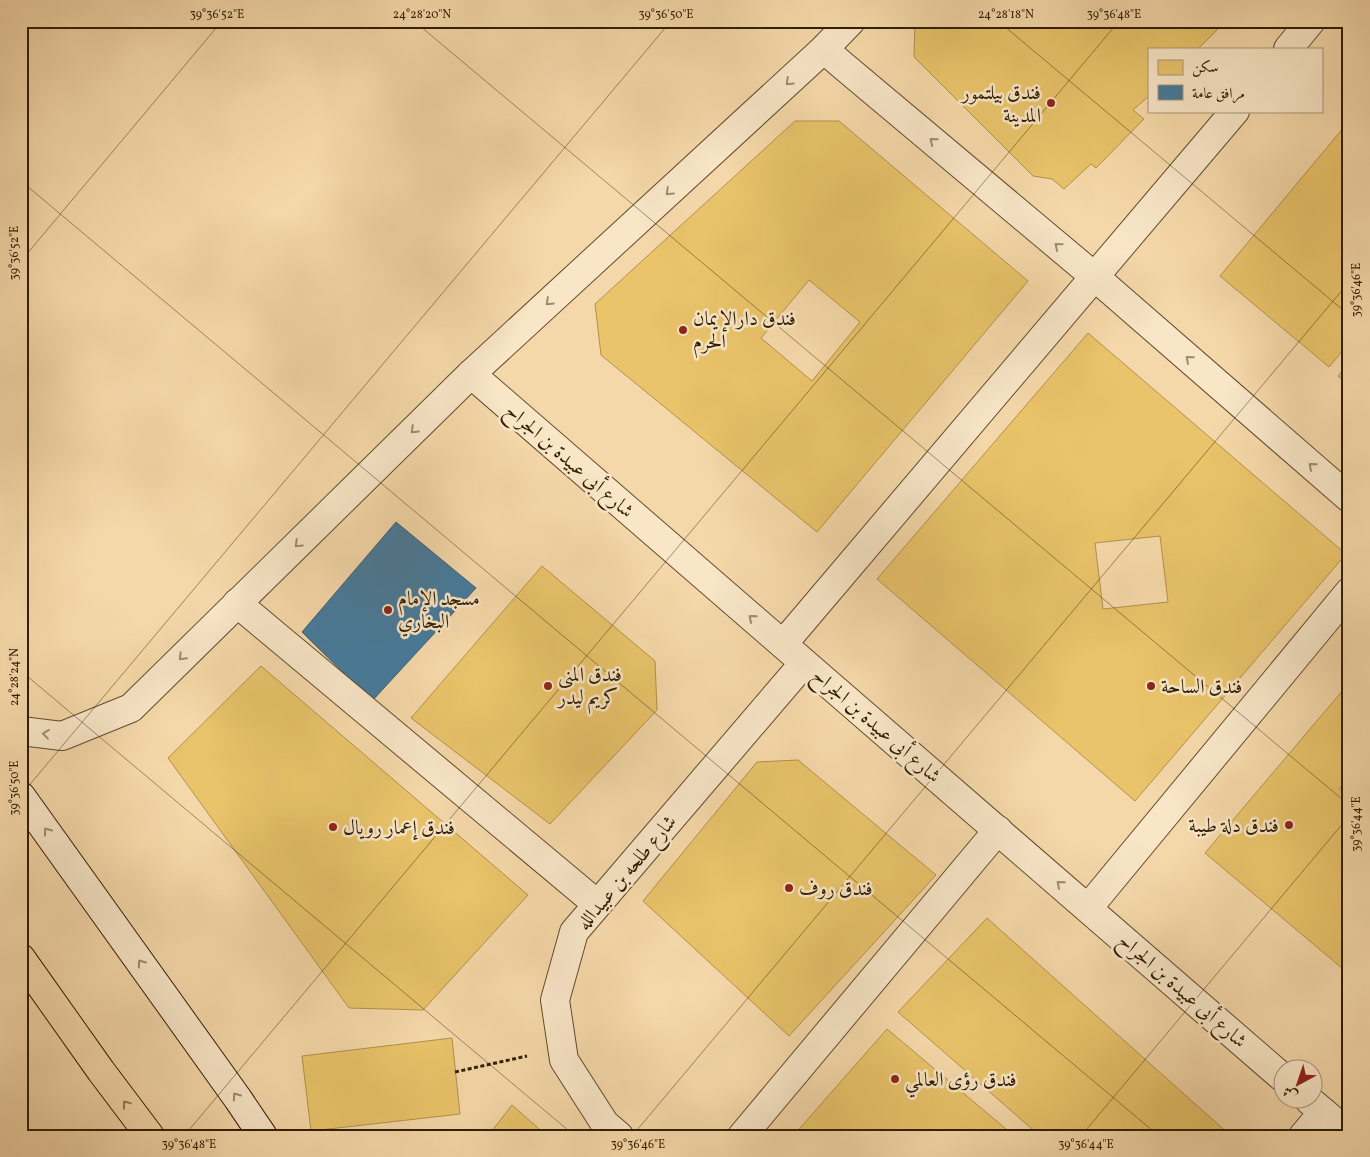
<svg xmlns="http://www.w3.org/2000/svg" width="1370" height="1157" viewBox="0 0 1370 1157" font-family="Vollkorn,Amiri,serif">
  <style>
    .homes { fill: #e9c46a; stroke: #b2924b; fill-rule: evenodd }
    .public { fill: #457b9d; stroke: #3f5f6f }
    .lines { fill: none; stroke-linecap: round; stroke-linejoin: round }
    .pedestrian-casing { stroke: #624c2c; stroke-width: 30 }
    .minor-casing { stroke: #624c2c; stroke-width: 30 }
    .secondary-casing { stroke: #311e03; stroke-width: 30 }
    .trunk-casing { stroke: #311e03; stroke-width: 30 }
    .path { stroke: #311e03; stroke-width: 3; stroke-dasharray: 4 2.5; stroke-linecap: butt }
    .pedestrian { stroke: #f8e6c7; stroke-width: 28 }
    .minor { stroke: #f8e6c7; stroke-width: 28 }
    .secondary { stroke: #f8e6c7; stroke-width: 28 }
    .trunk { stroke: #f5d8a9; stroke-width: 28 }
    .oneway { stroke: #9e8c6f }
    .oneway2 { stroke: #937b56 }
    .ticks { fill: none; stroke: #311e03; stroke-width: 1; stroke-opacity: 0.45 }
    .poi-dot { fill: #8f2418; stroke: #f8e6c7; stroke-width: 2 }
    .labels { text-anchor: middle; stroke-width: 5; stroke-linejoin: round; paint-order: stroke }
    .poi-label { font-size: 20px; fill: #311e03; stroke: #f8e6c7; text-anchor: start }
    .street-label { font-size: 20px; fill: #311e03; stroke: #f8e6c7 }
    .neatline { fill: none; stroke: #311e03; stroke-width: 2 }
    .ticks-label { font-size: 12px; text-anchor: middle; fill: #311e03 }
  </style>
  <rect width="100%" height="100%" fill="#f5d8a9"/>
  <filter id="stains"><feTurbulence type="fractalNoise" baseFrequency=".004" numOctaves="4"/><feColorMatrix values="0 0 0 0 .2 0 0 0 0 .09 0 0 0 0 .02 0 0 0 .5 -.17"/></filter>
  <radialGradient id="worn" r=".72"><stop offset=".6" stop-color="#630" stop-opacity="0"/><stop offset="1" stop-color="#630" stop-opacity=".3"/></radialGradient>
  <g class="homes">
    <path d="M 915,21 L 1226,21 L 1198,49 L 1149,49 L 1149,96 L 1133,110 L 1144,119 L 1096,168 L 1091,164 L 1064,189 L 1052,179 L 1033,176 L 914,57 Z"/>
    <path d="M 795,121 L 839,121 L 1028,281 L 817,532 L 601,355 L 595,304 ZM 809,280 L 860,322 L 812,381 L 761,338 Z"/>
    <path d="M 1349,121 L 1349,343 L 1329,367 L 1220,276 Z"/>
    <path d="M 1088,333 L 1346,554 L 1135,801 L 877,579 ZM 1160,536 L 1168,602 L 1103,609 L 1095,543 Z"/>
    <path d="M 1349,363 L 1349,385 L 1338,376 Z"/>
    <path d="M 542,566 L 655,661 L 657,710 L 550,824 L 411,718 Z"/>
    <path d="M 261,666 L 528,895 L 423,1010 L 349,1008 L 168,758 Z"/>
    <path d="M 1349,683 L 1349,777 L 1339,789 L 1349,797 L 1349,974 L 1205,853 Z"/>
    <path d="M 798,760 L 936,875 L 789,1036 L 643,901 L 757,762 Z"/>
    <path d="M 987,918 L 1231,1136 L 1040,1136 L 898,1012 Z"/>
    <path d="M 887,1029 L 1006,1129 L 1001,1136 L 793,1136 Z"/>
    <path d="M 452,1038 L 460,1114 L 311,1131 L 302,1056 Z"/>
    <path d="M 512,1105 L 547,1136 L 488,1136 Z"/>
  </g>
  <path class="public" d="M 396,522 L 476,588 L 372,701 L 302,632 Z"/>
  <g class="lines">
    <defs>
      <g id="pedestrian">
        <path d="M 824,49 L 851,21"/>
        <path d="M 1288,49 L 1311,21"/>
        <path d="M 237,603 L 597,904"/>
        <path d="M 783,644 L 1235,111"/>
        <path d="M 1088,908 L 1349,592"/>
        <path d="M 742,1136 L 998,830"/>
        <path d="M 1303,1136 L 1323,1112"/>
      </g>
      <g id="minor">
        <path d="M 471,374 L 1282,1077"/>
        <path d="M 21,731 L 62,736 L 131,708 L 471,374 L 824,49 L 841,64 L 1095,277 L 1349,498"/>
        <path d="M 1309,1100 L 1349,1134"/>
        <path d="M 619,1136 L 605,1124 L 564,1060 L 555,1000 L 574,932 L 804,663"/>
      </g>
      <path id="secondary" d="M 21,796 L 238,1099 L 263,1136"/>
      <path id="trunk" d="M 21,958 L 101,1071 L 150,1136"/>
    </defs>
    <use href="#pedestrian" class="pedestrian-casing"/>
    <use href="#minor" class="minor-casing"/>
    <use href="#secondary" class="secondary-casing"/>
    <use href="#trunk" class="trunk-casing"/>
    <path class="path" d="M 455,1072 L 527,1056"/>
    <use href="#pedestrian" class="pedestrian"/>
    <use href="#minor" class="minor"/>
    <use href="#secondary" class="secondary"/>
    <use href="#trunk" class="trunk"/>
  </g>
  <defs><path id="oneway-chevron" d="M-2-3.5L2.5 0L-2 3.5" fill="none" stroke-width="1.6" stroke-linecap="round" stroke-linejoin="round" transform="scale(1.25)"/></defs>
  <g class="oneway">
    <use href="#oneway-chevron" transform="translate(789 82) rotate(137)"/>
    <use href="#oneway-chevron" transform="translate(933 141) rotate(-140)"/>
    <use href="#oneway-chevron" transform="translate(669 192) rotate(137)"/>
    <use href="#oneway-chevron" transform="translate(1058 246) rotate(-140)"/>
    <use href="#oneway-chevron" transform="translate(549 302) rotate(137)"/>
    <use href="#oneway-chevron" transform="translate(1189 359) rotate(-139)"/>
    <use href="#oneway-chevron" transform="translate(414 430) rotate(136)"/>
    <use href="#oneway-chevron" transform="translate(1312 466) rotate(-139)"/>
    <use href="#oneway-chevron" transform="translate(298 544) rotate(136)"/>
    <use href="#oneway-chevron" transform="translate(752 618) rotate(-139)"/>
    <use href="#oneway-chevron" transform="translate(182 657) rotate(135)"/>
    <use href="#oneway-chevron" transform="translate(46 734) rotate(-173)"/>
    <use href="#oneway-chevron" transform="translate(47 831) rotate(-126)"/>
    <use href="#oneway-chevron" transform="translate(1060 884) rotate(-139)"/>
    <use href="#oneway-chevron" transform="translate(141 963) rotate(-126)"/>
    <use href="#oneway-chevron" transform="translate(236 1096) rotate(-125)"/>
  </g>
  <use class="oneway2" href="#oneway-chevron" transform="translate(126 1104) rotate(-127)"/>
  <path class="ticks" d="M 414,21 L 1349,805M 998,21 L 1349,315M 21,181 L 1159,1136M 21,261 L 222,21M 21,671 L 575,1136M 21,795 L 671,21M 184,1136 L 1119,21M 632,1136 L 1349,282M 1081,1136 L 1349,816"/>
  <g class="poi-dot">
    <circle cx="1051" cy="103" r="5"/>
    <circle cx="683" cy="330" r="5"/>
    <circle cx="388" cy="610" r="5"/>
    <circle cx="548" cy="686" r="5"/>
    <circle cx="1151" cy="686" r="5"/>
    <circle cx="1289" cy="825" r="5"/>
    <circle cx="333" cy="827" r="5"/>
    <circle cx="789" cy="888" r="5"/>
    <circle cx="895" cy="1079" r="5"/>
  </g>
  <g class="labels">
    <g class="poi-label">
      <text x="1041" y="99" text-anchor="end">فندق بيلتمور<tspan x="1041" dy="23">المدينة</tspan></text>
      <text x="693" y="325">فندق دارالإيمان<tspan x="693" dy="23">الحرم</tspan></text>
      <text x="398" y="605">مسجد الإمام<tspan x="398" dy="23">البخاري</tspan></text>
      <text x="558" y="681">فندق المنى<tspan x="558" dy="23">كريم ليدر</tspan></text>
      <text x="1161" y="693">فندق الساحة</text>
      <text x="1279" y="832" text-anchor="end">فندق دلة طيبة</text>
      <text x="343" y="834">فندق إعمار رويال</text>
      <text x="799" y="895">فندق روف</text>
      <text x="905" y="1086">فندق رؤى العالمي</text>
    </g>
    <g class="street-label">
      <text transform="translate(570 460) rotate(41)" y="7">شارع أبى عبيدة بن الجراح</text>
      <text transform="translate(877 725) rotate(41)" y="7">شارع أبى عبيدة بن الجراح</text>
      <text transform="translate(626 872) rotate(-50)" y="7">شارع طلحه بن عبيدالله</text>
      <text transform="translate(1183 990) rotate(41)" y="7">شارع أبى عبيدة بن الجراح</text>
    </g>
  </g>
  <rect width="1370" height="1157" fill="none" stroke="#f5d8a9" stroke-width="55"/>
  <rect x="1148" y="48" width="175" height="65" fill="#f8e6c7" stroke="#a89679"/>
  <rect x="1158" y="60" width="25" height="15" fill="#e9c46a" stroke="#a89679"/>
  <text x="1192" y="72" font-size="15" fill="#311e03">سكن</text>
  <rect x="1158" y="85" width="25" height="15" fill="#457b9d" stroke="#a89679"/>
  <text x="1192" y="98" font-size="15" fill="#311e03">مرافق عامة</text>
  <g transform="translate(1298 1084) rotate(220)"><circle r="24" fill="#f8e6c7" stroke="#a89679"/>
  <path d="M0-4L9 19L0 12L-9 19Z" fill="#8f2418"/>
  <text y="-8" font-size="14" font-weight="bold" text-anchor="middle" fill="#311e03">ش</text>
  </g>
  <rect x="28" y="28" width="1314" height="1102" class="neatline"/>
  <g class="ticks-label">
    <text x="217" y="18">39°36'52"E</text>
    <text x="422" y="18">24°28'20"N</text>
    <text x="666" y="18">39°36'50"E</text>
    <text x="1006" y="18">24°28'18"N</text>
    <text x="1114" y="18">39°36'48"E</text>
    <text transform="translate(14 253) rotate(-90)" y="4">39°36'52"E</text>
    <text transform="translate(1356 290) rotate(-90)" y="4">39°36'46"E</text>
    <text transform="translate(14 677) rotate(-90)" y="4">24°28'24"N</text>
    <text transform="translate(14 788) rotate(-90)" y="4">39°36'50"E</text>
    <text transform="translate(1356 824) rotate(-90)" y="4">39°36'44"E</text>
    <text x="189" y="1148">39°36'48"E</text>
    <text x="638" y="1148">39°36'46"E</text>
    <text x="1086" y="1148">39°36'44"E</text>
  </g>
  <rect width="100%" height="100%" filter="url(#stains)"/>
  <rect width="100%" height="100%" fill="url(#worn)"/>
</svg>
